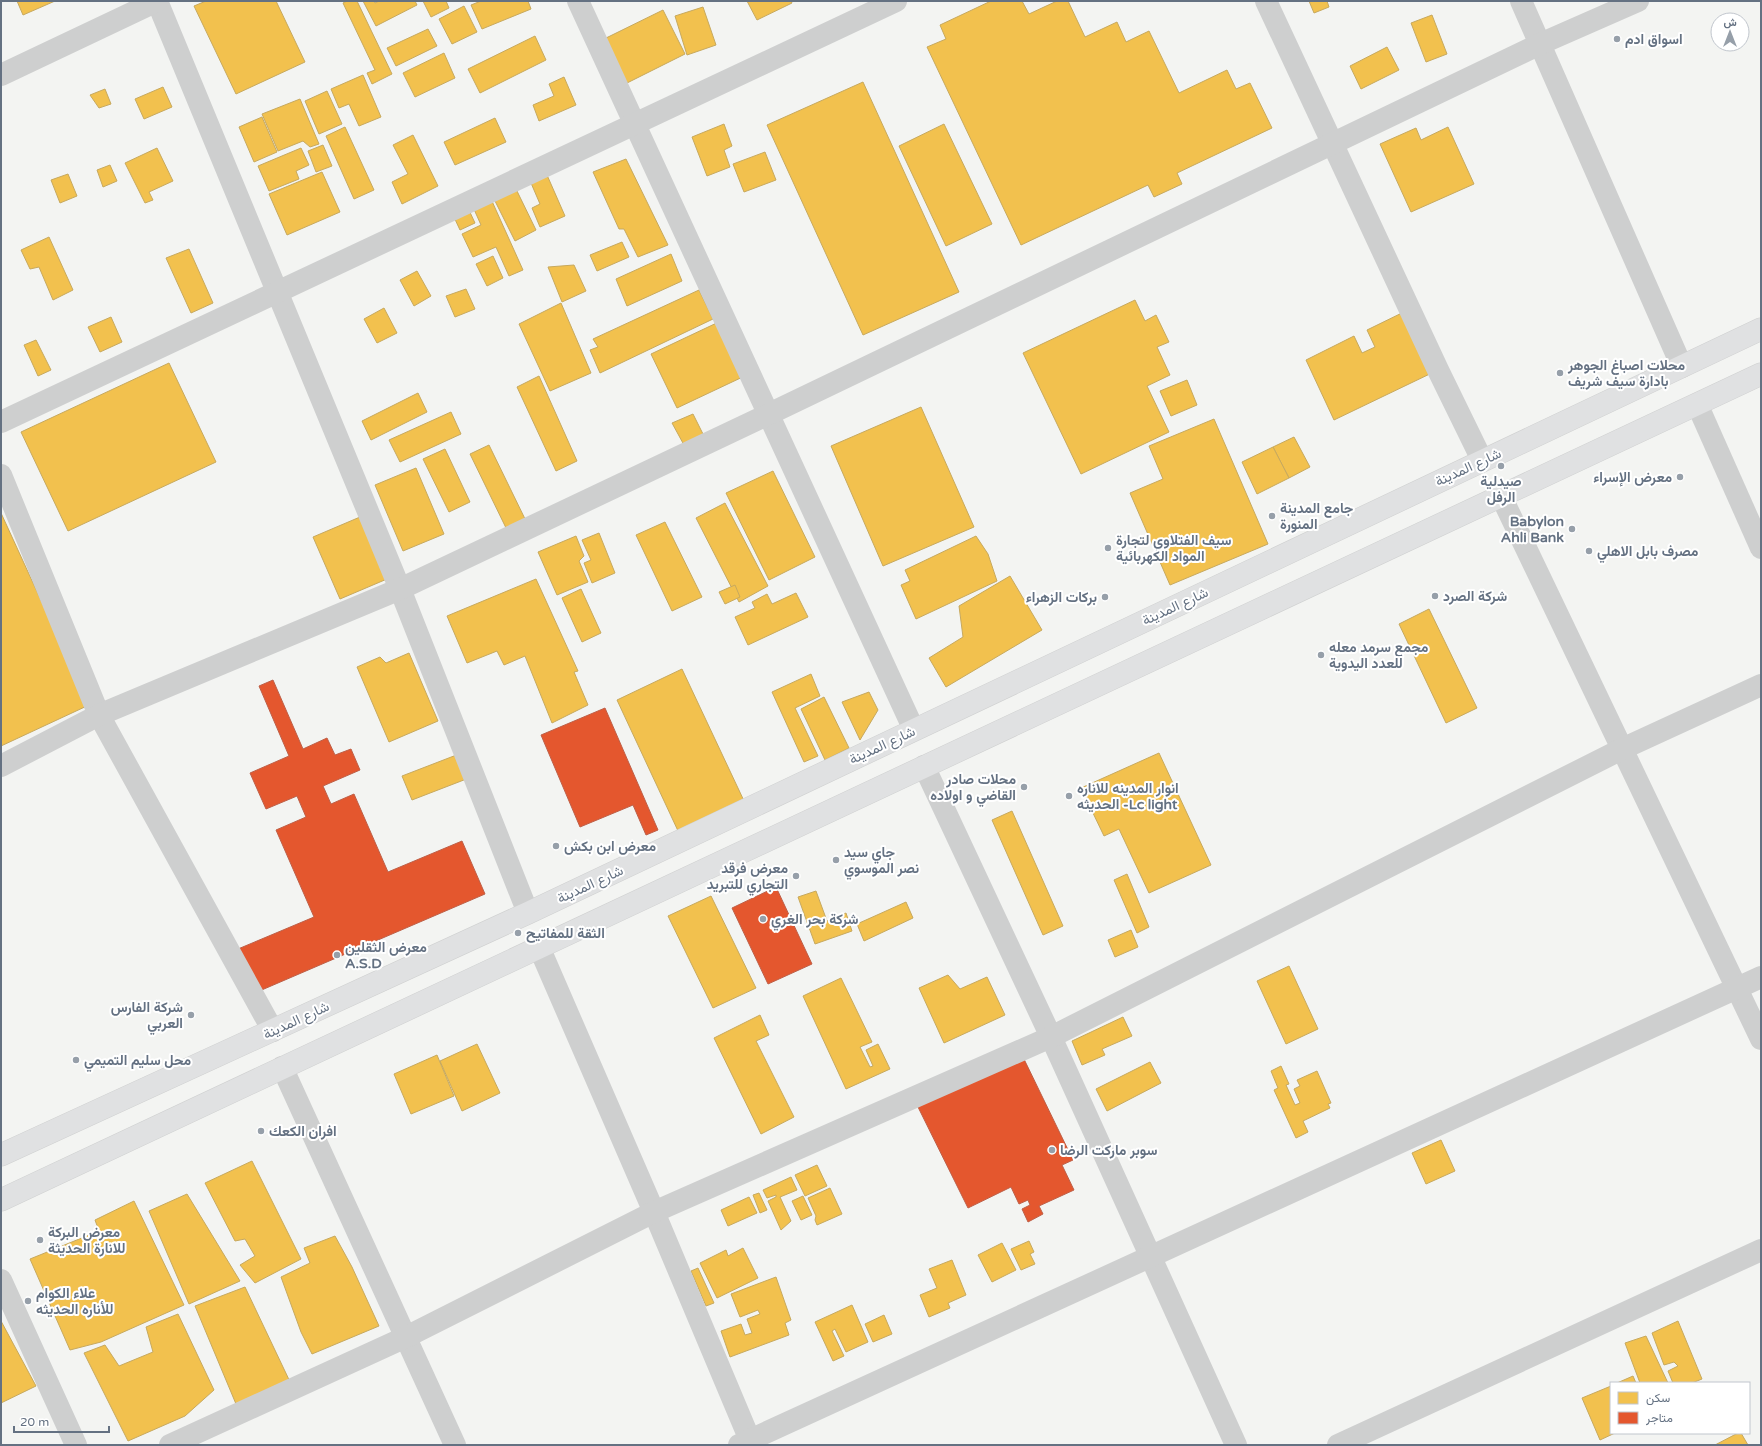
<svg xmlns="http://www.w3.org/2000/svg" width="1762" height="1446" viewBox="0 0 1762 1446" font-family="'Varela Round',Vazirmatn,sans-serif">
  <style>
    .homes { fill: #f2c14e; stroke: #c7a95e }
    .shops { fill: #e4572e; stroke: #be5f47 }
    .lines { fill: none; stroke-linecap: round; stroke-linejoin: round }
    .major-casing { stroke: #cfd0d0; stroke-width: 23 }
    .minor { stroke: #cecfcf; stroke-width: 22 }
    .major { stroke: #e0e1e2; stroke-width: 22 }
    .poi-dot { fill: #969fa9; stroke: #fff; stroke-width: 1.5 }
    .labels { text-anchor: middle; stroke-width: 4; stroke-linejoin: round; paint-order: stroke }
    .poi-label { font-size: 14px; font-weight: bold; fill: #647182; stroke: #fff; text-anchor: start }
    .street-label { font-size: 14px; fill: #647182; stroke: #fff }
  </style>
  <rect width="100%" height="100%" fill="#f3f4f2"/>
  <g class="homes">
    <path d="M 17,1 L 55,1 L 23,15 Z"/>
    <path d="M 206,1 L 276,1 L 305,62 L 236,94 L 194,6 Z"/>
    <path d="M 347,1 L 357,1 L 392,74 L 372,84 L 367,73 L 375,70 L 343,3 Z"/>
    <path d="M 363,1 L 374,1 L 375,3 L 379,1 L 415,1 L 417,5 L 376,26 Z"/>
    <path d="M 423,1 L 446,1 L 449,8 L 431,17 Z"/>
    <path d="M 481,1 L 528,1 L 531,9 L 482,29 L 471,5 Z"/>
    <path d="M 747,1 L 791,1 L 792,3 L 757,20 Z"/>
    <path d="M 991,1 L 1022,1 L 1029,14 L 1057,1 L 1068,1 L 1085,37 L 1117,22 L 1126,42 L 1149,31 L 1179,93 L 1227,70 L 1236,89 L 1250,83 L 1272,128 L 1177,173 L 1182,184 L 1154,197 L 1148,185 L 1021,245 L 927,47 L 946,39 L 940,25 Z"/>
    <path d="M 1309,1 L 1327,1 L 1329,7 L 1314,13 Z"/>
    <path d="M 464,6 L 477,32 L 452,44 L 439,19 Z"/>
    <path d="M 703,7 L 716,45 L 687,55 L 675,16 Z"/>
    <path d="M 663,10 L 685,54 L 627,83 L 604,39 Z"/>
    <path d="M 1432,15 L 1447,54 L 1426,62 L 1411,23 Z"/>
    <path d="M 428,29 L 437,46 L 396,66 L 387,48 Z"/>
    <path d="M 535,36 L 546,60 L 480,93 L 468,69 Z"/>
    <path d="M 1387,47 L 1399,70 L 1361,89 L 1350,66 Z"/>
    <path d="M 444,53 L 455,78 L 415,97 L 403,73 Z"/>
    <path d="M 363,75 L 381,117 L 359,126 L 349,104 L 339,108 L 331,89 Z"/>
    <path d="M 564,77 L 576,105 L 539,121 L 533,105 L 554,96 L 549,84 Z"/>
    <path d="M 863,82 L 959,292 L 863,335 L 767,125 Z"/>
    <path d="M 163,87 L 172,107 L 144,119 L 135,99 Z"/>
    <path d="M 105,89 L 111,104 L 99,108 L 90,95 Z"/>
    <path d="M 327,91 L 342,124 L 319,134 L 305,101 Z"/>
    <path d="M 300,99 L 319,144 L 310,147 L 303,141 L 278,151 L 262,114 Z"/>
    <path d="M 262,117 L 277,152 L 254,162 L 239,127 Z"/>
    <path d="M 495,118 L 506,142 L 455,165 L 444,142 Z"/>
    <path d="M 724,124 L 732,146 L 724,150 L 730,167 L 707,176 L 692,137 Z"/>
    <path d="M 944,124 L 992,224 L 946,246 L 899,146 Z"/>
    <path d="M 345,127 L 374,190 L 354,199 L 326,136 Z"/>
    <path d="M 1448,127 L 1474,184 L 1411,212 L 1380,144 L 1416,128 L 1421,140 Z"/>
    <path d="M 413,135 L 438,186 L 402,204 L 392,182 L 408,174 L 393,145 Z"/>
    <path d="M 323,145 L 332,166 L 316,172 L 308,151 Z"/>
    <path d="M 157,148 L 173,181 L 149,192 L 153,200 L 145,203 L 125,163 Z"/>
    <path d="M 301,148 L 309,165 L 296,171 L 299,179 L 269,191 L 258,166 Z"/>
    <path d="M 765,152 L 776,180 L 744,192 L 733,164 Z"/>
    <path d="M 626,159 L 668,245 L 638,257 L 624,229 L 619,229 L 593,172 Z"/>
    <path d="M 110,165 L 117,181 L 103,187 L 97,170 Z"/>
    <path d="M 322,172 L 340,212 L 287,235 L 269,194 Z"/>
    <path d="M 68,174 L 77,196 L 60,203 L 51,180 Z"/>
    <path d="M 547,175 L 565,216 L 540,227 L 532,208 L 540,204 L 531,183 Z"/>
    <path d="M 516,189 L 536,230 L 515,241 L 494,199 Z"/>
    <path d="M 491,199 L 523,270 L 509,276 L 496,247 L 473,257 L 462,234 L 481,225 L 473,207 Z"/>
    <path d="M 468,208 L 475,223 L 460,230 L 453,215 Z"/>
    <path d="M 49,237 L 73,290 L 53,300 L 39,267 L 30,269 L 21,250 Z"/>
    <path d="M 622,242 L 629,257 L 597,271 L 590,255 Z"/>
    <path d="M 189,249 L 213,303 L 191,313 L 166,258 Z"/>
    <path d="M 671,254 L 682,281 L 627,306 L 616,279 Z"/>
    <path d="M 493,256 L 503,278 L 487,286 L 476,264 Z"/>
    <path d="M 574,265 L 586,291 L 562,302 L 548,267 Z"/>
    <path d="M 417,271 L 431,296 L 414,306 L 400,280 Z"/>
    <path d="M 466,289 L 475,309 L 455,317 L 446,296 Z"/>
    <path d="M 699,290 L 713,319 L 600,373 L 590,350 L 598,347 L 593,339 Z"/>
    <path d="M 1135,300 L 1145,321 L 1156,315 L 1169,342 L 1157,347 L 1170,375 L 1147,386 L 1169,432 L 1081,474 L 1023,353 Z"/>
    <path d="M 561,303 L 591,373 L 550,391 L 519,324 Z"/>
    <path d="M 384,308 L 397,333 L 377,343 L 364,319 Z"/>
    <path d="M 1408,310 L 1438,370 L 1334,420 L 1306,360 L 1354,336 L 1362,353 L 1375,347 L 1367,330 Z"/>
    <path d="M 111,317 L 122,342 L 100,352 L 88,327 Z"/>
    <path d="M 723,320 L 749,374 L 677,408 L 651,354 Z"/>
    <path d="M 36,340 L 51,370 L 38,376 L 24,345 Z"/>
    <path d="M 169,363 L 216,462 L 68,531 L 21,432 Z"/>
    <path d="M 539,376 L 577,461 L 556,471 L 517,387 Z"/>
    <path d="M 1187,380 L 1197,405 L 1171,416 L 1160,391 Z"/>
    <path d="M 418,393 L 427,412 L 371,440 L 362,421 Z"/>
    <path d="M 921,407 L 974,527 L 883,566 L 831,446 Z"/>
    <path d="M 451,412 L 461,434 L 400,462 L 389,440 Z"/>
    <path d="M 693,414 L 704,436 L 684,445 L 672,423 Z"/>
    <path d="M 1214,419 L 1268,544 L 1170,585 L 1130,493 L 1163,479 L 1149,446 Z"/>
    <path d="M 1294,437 L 1310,467 L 1289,478 L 1273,447 Z"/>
    <path d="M 489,445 L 527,523 L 508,532 L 470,454 Z"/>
    <path d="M 1273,447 L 1289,478 L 1257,494 L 1242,462 Z"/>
    <path d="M 445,449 L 470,502 L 449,512 L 423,459 Z"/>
    <path d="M 416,468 L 444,534 L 403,551 L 375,485 Z"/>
    <path d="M 773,471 L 815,557 L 769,580 L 726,493 Z"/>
    <path d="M 725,503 L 768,586 L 739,602 L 696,518 Z"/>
    <path d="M 1,513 L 89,705 L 1,746 Z"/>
    <path d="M 360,517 L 387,579 L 340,599 L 313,537 Z"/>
    <path d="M 665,522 L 702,597 L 672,611 L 636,535 Z"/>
    <path d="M 599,533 L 615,573 L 592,583 L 584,563 L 591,560 L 582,540 Z"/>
    <path d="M 576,536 L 584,556 L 579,561 L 588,582 L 557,595 L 538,552 Z"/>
    <path d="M 976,536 L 988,554 L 997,581 L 916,619 L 901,585 L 910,581 L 905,570 Z"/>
    <path d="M 1010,576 L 1042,630 L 946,687 L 929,658 L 963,637 L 959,606 Z"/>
    <path d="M 536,579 L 578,671 L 574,672 L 588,705 L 552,723 L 525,656 L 504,665 L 497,651 L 467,663 L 447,616 Z"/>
    <path d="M 735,585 L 740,597 L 725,604 L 719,592 Z"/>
    <path d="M 581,589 L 601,633 L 582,642 L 562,598 Z"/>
    <path d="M 796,593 L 808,617 L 748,645 L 735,617 L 755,608 L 752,602 L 767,594 L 772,604 Z"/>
    <path d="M 1429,609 L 1477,708 L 1446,723 L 1399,624 Z"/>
    <path d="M 409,653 L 438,721 L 389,742 L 357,667 L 380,657 L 386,663 Z"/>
    <path d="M 682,669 L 745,803 L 679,833 L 617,700 Z"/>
    <path d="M 811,674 L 820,696 L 795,708 L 818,756 L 804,762 L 772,692 Z"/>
    <path d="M 869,692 L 878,710 L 860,740 L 842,702 Z"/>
    <path d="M 824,697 L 849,748 L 825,760 L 801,709 Z"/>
    <path d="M 1159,753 L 1211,865 L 1149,893 L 1119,829 L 1104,836 L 1081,788 Z"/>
    <path d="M 459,754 L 469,778 L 412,800 L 402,776 Z"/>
    <path d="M 1012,811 L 1063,926 L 1043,935 L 992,820 Z"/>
    <path d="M 1127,874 L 1149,927 L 1137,933 L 1114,880 Z"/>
    <path d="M 816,891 L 827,921 L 846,913 L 852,931 L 815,944 L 798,897 Z"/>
    <path d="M 711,896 L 756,988 L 713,1008 L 668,916 Z"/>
    <path d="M 906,902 L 913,918 L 864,941 L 857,924 Z"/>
    <path d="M 1131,930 L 1138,947 L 1115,957 L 1108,940 Z"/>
    <path d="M 1289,966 L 1318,1029 L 1286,1044 L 1257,981 Z"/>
    <path d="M 948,975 L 960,989 L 987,977 L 1005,1015 L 944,1043 L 919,988 Z"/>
    <path d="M 841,978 L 872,1042 L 860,1047 L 870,1067 L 873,1066 L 866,1050 L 878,1044 L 890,1069 L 846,1089 L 803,996 Z"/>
    <path d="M 760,1015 L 769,1035 L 756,1041 L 794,1117 L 761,1134 L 714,1038 Z"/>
    <path d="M 1123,1017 L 1132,1036 L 1102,1049 L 1105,1055 L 1082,1065 L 1072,1041 Z"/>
    <path d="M 477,1044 L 500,1093 L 462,1111 L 440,1061 Z"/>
    <path d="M 437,1055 L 454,1096 L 411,1114 L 394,1074 Z"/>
    <path d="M 1150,1062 L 1161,1083 L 1107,1111 L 1096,1089 Z"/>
    <path d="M 1281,1066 L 1289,1084 L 1286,1085 L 1295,1105 L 1300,1103 L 1294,1089 L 1300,1086 L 1297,1080 L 1317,1071 L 1331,1103 L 1328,1104 L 1330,1108 L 1303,1121 L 1308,1132 L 1296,1138 L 1274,1090 L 1278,1088 L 1271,1071 Z"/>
    <path d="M 1441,1140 L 1455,1171 L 1426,1184 L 1412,1153 Z"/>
    <path d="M 252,1161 L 301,1259 L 255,1283 L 240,1265 L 255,1256 L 245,1239 L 235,1241 L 205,1183 Z"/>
    <path d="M 817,1165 L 827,1186 L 805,1196 L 795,1175 Z"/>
    <path d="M 791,1177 L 797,1190 L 780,1197 L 791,1221 L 781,1230 L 768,1201 L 776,1197 L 776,1195 L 767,1198 L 763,1190 Z"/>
    <path d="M 830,1188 L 842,1214 L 817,1225 L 815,1220 L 816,1216 L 808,1198 Z"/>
    <path d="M 759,1193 L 767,1210 L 760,1213 L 753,1195 Z"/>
    <path d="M 187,1194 L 240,1281 L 189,1304 L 149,1211 Z"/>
    <path d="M 803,1196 L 812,1215 L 801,1220 L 792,1201 Z"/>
    <path d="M 749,1197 L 757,1213 L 728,1226 L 721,1210 Z"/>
    <path d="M 134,1201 L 184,1305 L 101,1342 L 70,1350 L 30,1259 L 99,1231 L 95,1220 Z"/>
    <path d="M 335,1236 L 352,1267 L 379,1326 L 312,1354 L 301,1332 L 281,1277 L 310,1263 L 304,1248 Z"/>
    <path d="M 1029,1241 L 1034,1252 L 1030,1254 L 1035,1264 L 1021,1270 L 1011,1249 Z"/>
    <path d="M 1002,1243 L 1016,1270 L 992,1282 L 978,1255 Z"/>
    <path d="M 743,1248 L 758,1278 L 717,1298 L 700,1263 L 726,1250 L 728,1256 Z"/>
    <path d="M 952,1260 L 966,1295 L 948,1303 L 950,1308 L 929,1317 L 920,1295 L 937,1288 L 929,1269 Z"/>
    <path d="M 698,1268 L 714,1303 L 706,1306 L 691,1271 Z"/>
    <path d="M 776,1277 L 791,1320 L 785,1323 L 789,1335 L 730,1357 L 721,1331 L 741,1324 L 745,1335 L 752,1333 L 747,1319 L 760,1314 L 758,1310 L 740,1317 L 731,1294 Z"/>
    <path d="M 245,1287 L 292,1386 L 236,1404 L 195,1306 Z"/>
    <path d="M 852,1305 L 868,1342 L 846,1352 L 835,1329 L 832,1331 L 844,1356 L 833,1361 L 815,1322 Z"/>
    <path d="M 178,1314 L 214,1390 L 185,1416 L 128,1441 L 84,1353 L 105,1345 L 119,1366 L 153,1352 L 146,1327 Z"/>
    <path d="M 884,1315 L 892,1334 L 873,1342 L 865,1324 Z"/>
    <path d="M 1,1321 L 36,1386 L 1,1403 Z"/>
    <path d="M 1678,1321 L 1702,1379 L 1692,1383 L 1673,1383 L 1668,1371 L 1678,1366 L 1674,1362 L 1664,1365 L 1652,1333 Z"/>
    <path d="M 1646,1336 L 1668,1383 L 1640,1383 L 1625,1343 Z"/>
    <path d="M 1633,1376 L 1636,1383 L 1617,1383 Z"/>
    <path d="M 1611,1386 L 1611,1433 L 1615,1433 L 1600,1440 L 1582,1398 Z"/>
    <path d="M 1738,1433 L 1741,1433 L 1748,1445 L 1715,1445 Z"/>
  </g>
  <g class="shops">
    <path d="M 273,680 L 303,749 L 327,738 L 335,755 L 351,749 L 360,770 L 323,786 L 331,804 L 354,794 L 388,872 L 462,841 L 485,894 L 257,992 L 238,949 L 314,917 L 276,830 L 306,817 L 297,796 L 266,809 L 250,773 L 289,756 L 259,686 Z"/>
    <path d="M 605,708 L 658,830 L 646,835 L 633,805 L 580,827 L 541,735 Z"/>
    <path d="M 776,887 L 812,964 L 768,984 L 732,908 Z"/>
    <path d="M 1022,1055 L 1073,1160 L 1062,1165 L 1074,1190 L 1039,1206 L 1043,1214 L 1028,1222 L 1022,1209 L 1030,1205 L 1028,1200 L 1019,1204 L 1011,1187 L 968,1208 L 917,1105 Z"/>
  </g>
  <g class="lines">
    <defs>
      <g id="major">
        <path d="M 1,1155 L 528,913 L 1761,329"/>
        <path d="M 1,1200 L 1761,374"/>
      </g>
    </defs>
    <use href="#major" class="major-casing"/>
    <g class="minor">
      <path d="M 157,1 L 400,589 L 528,913"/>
      <path d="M 578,1 L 914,730"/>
      <path d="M 1266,1 L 1438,370 L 1482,460"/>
      <path d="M 1521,1 L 1682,367"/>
      <path d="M 1,75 L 157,1"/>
      <path d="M 1697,404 L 1761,548"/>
      <path d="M 1,422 L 896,1"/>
      <path d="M 1,475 L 99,715 L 273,1031"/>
      <path d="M 1501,496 L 1761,1039"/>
      <path d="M 1,766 L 99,715 L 400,589 L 769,414 L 1540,44 L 1638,1"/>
      <path d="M 924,766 L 1051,1037 L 1236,1445"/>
      <path d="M 539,947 L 654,1212 L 752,1445"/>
      <path d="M 282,1067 L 455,1445"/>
      <path d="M 1,1280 L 76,1445"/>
      <path d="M 170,1445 L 406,1337 L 654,1212 L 1051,1037 L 1622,749 L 1761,685"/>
      <path d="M 739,1445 L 1761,977"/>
      <path d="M 1338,1445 L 1761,1250"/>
    </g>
    <use href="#major" class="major"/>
  </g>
  <g class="poi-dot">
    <circle cx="1617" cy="39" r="4"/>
    <circle cx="1560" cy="373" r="4"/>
    <circle cx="1501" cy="466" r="4"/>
    <circle cx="1680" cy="477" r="4"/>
    <circle cx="1272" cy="516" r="4"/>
    <circle cx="1572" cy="529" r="4"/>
    <circle cx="1108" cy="548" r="4"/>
    <circle cx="1589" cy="551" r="4"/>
    <circle cx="1435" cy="596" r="4"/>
    <circle cx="1105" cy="597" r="4"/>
    <circle cx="1321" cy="655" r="4"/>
    <circle cx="1024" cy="787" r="4"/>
    <circle cx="1069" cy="796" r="4"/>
    <circle cx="556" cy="846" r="4"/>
    <circle cx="836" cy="860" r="4"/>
    <circle cx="796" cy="876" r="4"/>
    <circle cx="763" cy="919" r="4"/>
    <circle cx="518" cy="933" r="4"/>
    <circle cx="337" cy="955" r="4"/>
    <circle cx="191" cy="1015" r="4"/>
    <circle cx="76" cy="1060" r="4"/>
    <circle cx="261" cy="1131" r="4"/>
    <circle cx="1052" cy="1150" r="4"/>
    <circle cx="40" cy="1240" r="4"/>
    <circle cx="28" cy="1301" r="4"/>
  </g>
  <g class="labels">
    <g class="poi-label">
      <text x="1625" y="44">اسواق ادم</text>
      <text x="1568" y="370">محلات اصباغ الجوهر<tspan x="1568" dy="16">بادارة سيف شريف</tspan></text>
      <text x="1672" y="482" text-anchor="end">معرض الإسراء</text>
      <text x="1501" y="486" text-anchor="middle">صيدلية<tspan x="1501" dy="16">الرفل</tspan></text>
      <text x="1280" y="513">جامع المدينة<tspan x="1280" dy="16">المنورة</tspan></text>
      <text x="1564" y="526" text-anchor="end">Babylon<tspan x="1564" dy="16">Ahli Bank</tspan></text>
      <text x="1116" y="545">سيف الفتلاوي لتجارة<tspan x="1116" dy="16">المواد الكهربائية</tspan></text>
      <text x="1597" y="556">مصرف بابل الاهلي</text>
      <text x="1443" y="601">شركة الصرد</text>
      <text x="1097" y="602" text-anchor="end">بركات الزهراء</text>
      <text x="1329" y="652">مجمع سرمد معله<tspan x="1329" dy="16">للعدد اليدوية</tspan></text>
      <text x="1016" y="784" text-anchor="end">محلات صادر<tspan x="1016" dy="16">القاضي و اولاده</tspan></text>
      <text x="1077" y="793">انوار المدينه للاناره<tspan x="1077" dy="16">الحديثه -Lc light</tspan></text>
      <text x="564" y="851">معرض ابن بكش</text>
      <text x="844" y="857">جاي سيد<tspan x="844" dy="16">نصر الموسوي</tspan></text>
      <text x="788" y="873" text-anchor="end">معرض فرقد<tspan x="788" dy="16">التجاري للتبريد</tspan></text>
      <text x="771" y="924">ِشركة بحر الغري</text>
      <text x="526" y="938">الثقة للمفاتيح</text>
      <text x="345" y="952">معرض الثقلين<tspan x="345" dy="16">A.S.D</tspan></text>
      <text x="183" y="1012" text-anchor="end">شركة الفارس<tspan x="183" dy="16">العربي</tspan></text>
      <text x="84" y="1065">محل سليم التميمي</text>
      <text x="269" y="1136">افران الكعك</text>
      <text x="1060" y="1155">سوبر ماركت الرضا</text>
      <text x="48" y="1237">معرض البركة<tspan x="48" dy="16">للانارة الحديثة</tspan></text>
      <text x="36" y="1298">علاء الكوام<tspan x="36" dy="16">للأناره الحديثه</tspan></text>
    </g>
    <g class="street-label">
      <text transform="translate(1468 467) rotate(-25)" y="5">شارع المدينة</text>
      <text transform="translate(1175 606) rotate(-25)" y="5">شارع المدينة</text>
      <text transform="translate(882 745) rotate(-25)" y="5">شارع المدينة</text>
      <text transform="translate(590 884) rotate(-25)" y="5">شارع المدينة</text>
      <text transform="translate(296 1020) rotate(-25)" y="5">شارع المدينة</text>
    </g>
  </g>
  <rect width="1762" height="1446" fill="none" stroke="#647182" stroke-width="4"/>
  <rect x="1610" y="1382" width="140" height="52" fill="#ffffff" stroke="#c1c6cd"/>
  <rect x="1618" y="1392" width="20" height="12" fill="#f2c14e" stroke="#c1c6cd"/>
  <text x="1646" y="1402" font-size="12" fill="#647182">سكن</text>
  <rect x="1618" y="1412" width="20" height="12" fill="#e4572e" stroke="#c1c6cd"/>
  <text x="1646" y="1422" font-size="12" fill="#647182">متاجر</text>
  <g transform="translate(1730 32)"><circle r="19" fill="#ffffff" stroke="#c1c6cd"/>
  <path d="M0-3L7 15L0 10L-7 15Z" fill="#969fa9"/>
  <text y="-6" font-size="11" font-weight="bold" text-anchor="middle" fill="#647182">ش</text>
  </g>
  <path d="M14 1426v6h95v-6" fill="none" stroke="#647182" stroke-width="2"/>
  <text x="20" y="1426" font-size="12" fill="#647182" stroke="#ffffff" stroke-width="3" paint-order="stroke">20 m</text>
</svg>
